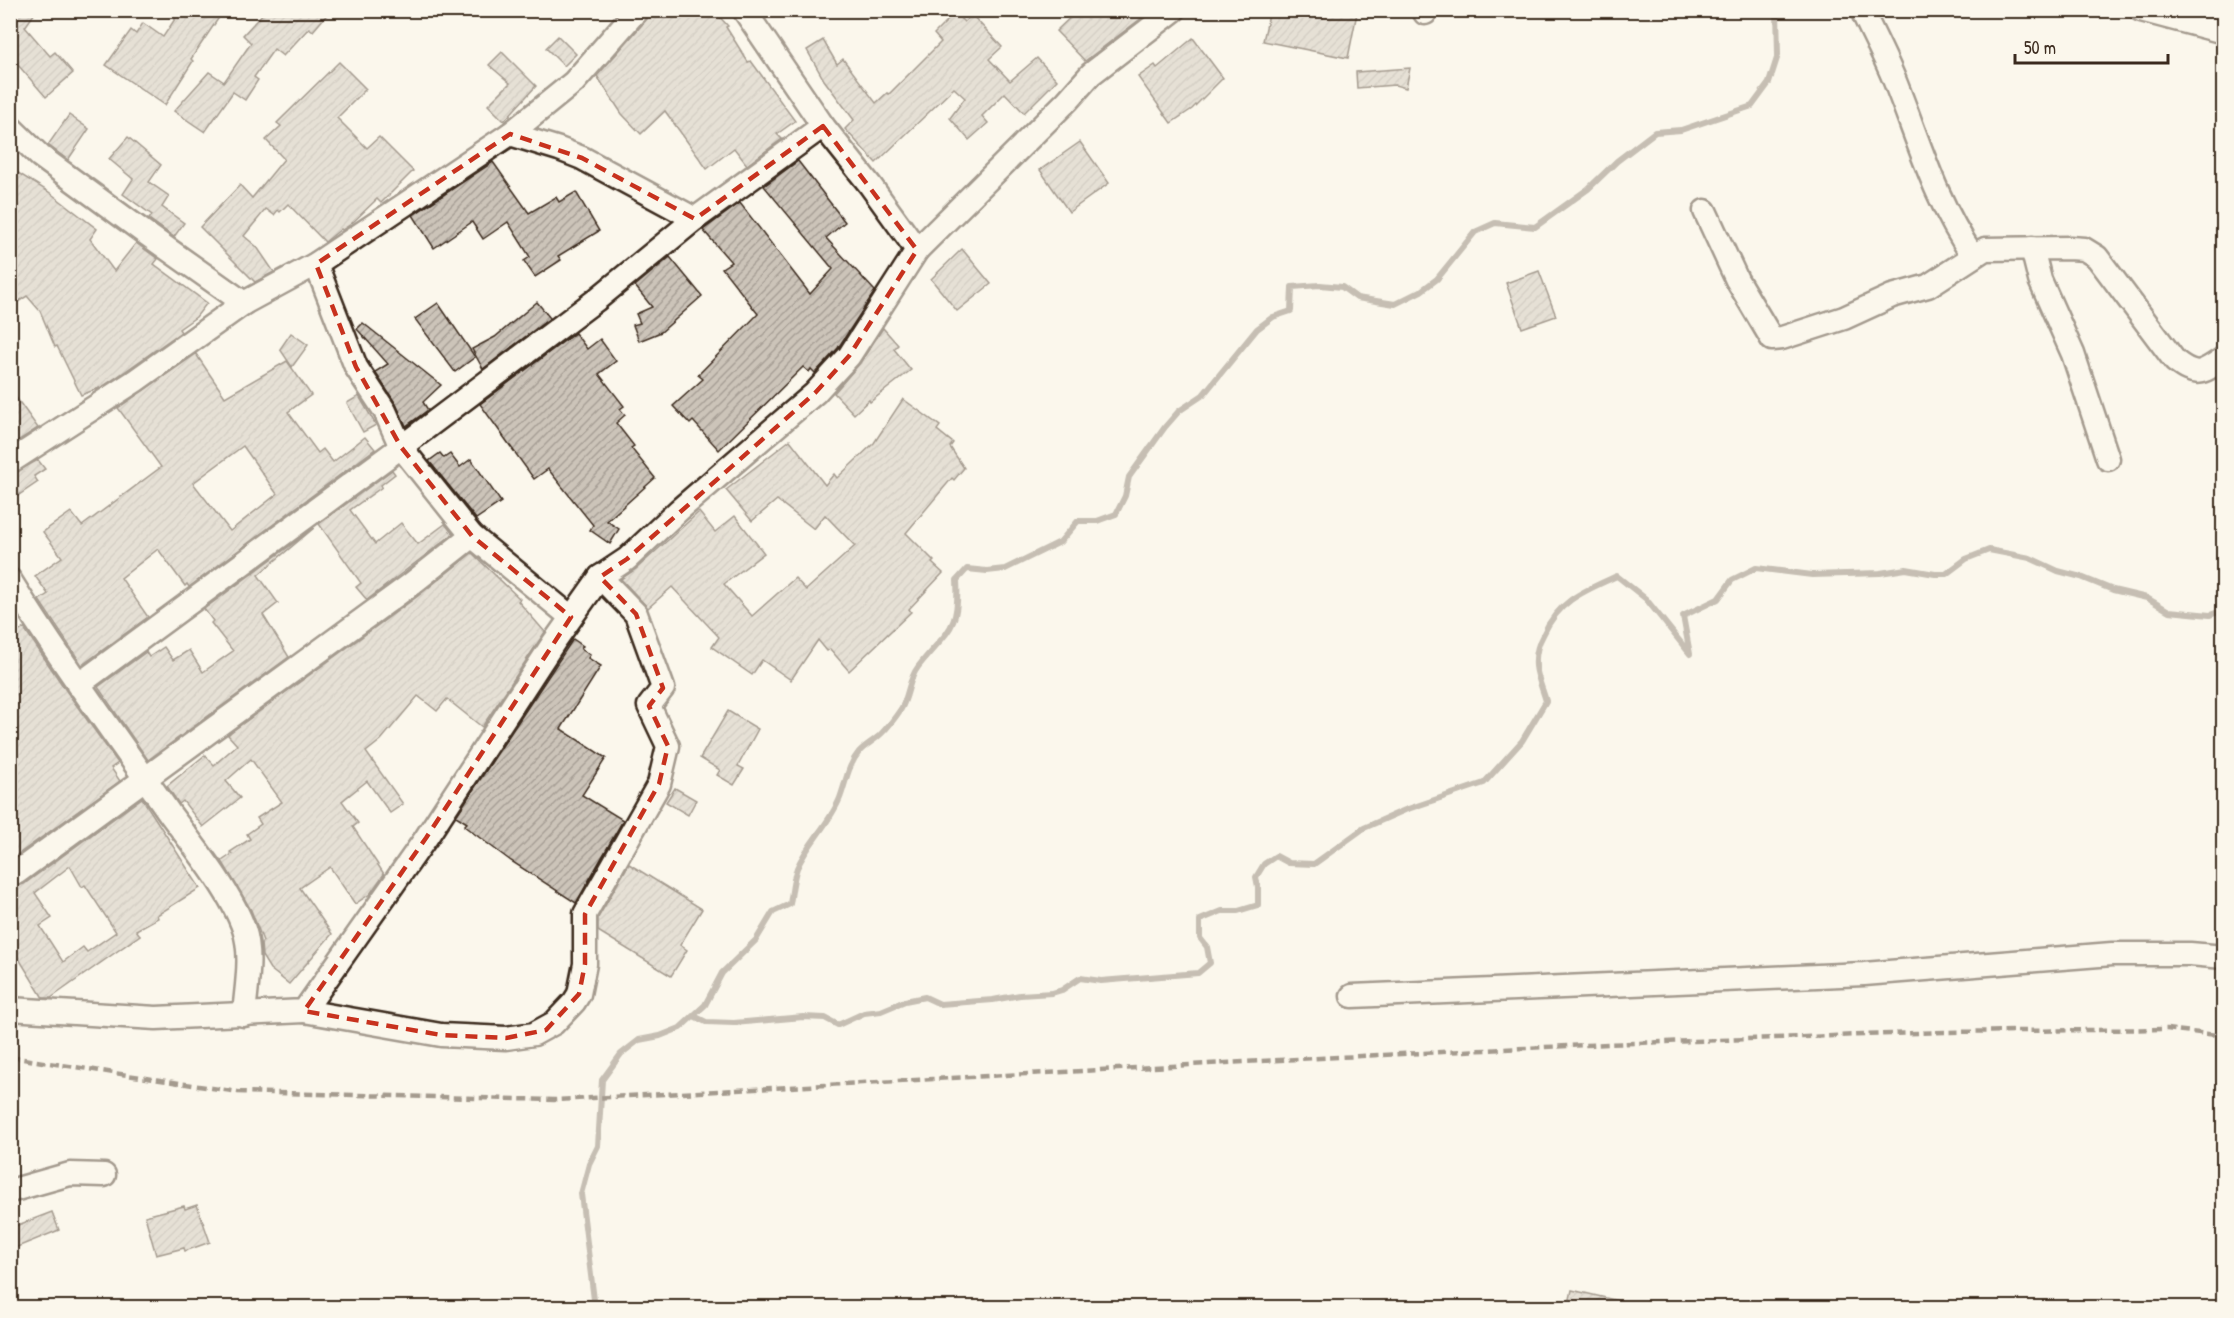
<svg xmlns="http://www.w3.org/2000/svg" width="2234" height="1318" viewBox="0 0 2234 1318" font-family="'Patrick Hand',sans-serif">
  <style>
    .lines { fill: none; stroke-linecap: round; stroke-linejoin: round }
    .stream { stroke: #85796d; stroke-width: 6 }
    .building { fill: url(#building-hatch); stroke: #3b2a1e; stroke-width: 1.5; fill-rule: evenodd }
    .minor-casing { stroke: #3b2a1e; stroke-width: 27 }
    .minor { stroke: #fbf7ec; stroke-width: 22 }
    .rail { stroke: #3b2a1e; stroke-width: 4.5; stroke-dasharray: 9 4.5; stroke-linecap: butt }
    .marked { fill: none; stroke: #c8321e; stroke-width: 4.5; stroke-dasharray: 12 8; stroke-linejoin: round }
  </style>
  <defs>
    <pattern id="building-hatch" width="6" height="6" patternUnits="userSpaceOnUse" patternTransform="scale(1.5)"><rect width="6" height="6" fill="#ccc4b9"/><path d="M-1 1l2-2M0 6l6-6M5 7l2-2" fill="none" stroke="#a79f96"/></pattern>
  </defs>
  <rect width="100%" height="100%" fill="#fbf7ec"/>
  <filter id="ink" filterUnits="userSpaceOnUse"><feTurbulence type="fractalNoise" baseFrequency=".0167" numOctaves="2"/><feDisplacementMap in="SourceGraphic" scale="12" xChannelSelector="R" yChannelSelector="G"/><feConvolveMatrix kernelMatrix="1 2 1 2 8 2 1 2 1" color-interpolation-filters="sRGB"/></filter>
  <g filter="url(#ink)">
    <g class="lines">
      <g class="stream">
        <path d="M 694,1016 L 706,1022 L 734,1023 L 803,1017 L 825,1018 L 838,1025 L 864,1013 L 881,1011 L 905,1001 L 925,997 L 940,1004 L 993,1000 L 1020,995 L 1052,993 L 1062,990 L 1080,978 L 1101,981 L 1198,973 L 1210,963 L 1207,947 L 1200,938 L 1200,920 L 1222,911 L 1238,911 L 1258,905 L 1258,887 L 1256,877 L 1264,864 L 1276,856 L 1289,863 L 1314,864 L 1364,828 L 1405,810 L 1484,783 L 1522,741 L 1546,701 C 1543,690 1537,677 1536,666 C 1535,654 1538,644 1543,635 C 1559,600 1584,591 1617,576 L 1646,599 L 1690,654 L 1683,616 L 1718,599 L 1732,580 L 1756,568 L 1812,575 L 1880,573 L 1906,569 L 1935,574 L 1946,574 L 1966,559 L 1989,550 L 2030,558 L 2058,571 L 2081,577 L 2113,590 L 2147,598 L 2169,611 L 2210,615 L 2224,610"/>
        <path d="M 595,1308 L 581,1194 L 589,1164 L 598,1146 L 602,1080 L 621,1054 L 639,1040 L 660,1036 L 680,1028 L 705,1005 L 722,973 L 756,940 L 773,912 L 790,904 C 792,892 793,879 797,868 C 808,843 830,823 840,798 C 846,782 848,765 859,752 C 865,745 874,741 881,734 C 888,727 895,718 901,709 C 909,696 908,680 918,667 C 946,630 960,633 957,580 L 967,569 L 987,571 L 1005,569 L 1060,542 L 1078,521 L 1097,521 L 1116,514 L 1125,496 L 1129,477 L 1165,427 L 1179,411 L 1203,395 L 1257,329 L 1273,317 L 1291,311 L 1292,287 L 1320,285 L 1342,287 L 1357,298 L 1395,304 L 1421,291 L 1437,279 L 1475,232 L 1495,223 L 1535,227 L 1588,189 L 1617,161 L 1655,132 L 1681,130 L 1752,106 L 1769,83 L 1778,55 L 1777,10"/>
      </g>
    </g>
    <g class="building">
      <path d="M 10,10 L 37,10 L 25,27 L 50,56 L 55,52 L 73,73 L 46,97 L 10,56 Z"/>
      <path d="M 181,10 L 224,10 L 191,59 L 193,61 L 165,105 L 106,65 L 131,30 L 136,34 L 143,23 L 163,37 Z"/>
      <path d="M 266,10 L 331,10 L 313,31 L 309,28 L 283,56 L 274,49 L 254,77 L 258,80 L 245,100 L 233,92 L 205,132 L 174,111 L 209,72 L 224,82 L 251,43 L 243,35 Z"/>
      <path d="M 650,10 L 713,10 L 728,26 L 726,27 L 748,62 L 751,61 L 795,121 L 777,134 L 782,139 L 747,165 L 734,148 L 707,169 L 665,111 L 641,134 L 622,114 L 597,76 L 647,19 Z"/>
      <path d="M 1078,10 L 1137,10 L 1143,17 L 1085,61 L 1056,31 Z"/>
      <path d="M 1270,10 L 1348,10 L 1357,13 L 1348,58 L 1263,41 Z"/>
      <path d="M 955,13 L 964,22 L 972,15 L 1002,47 L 989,59 L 1010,81 L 1037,58 L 1057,80 L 1024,113 L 1005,93 L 982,116 L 988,123 L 969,140 L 950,118 L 965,98 L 954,88 L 876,163 L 845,129 L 854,120 L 824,80 L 807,50 L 823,40 L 837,64 L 843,59 L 876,103 L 887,93 L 889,94 L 941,42 L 934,34 Z"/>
      <path d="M 558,36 L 576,54 L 564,66 L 546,48 Z"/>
      <path d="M 1193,38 L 1223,78 L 1192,109 L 1171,123 L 1138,77 L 1155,65 L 1157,68 Z"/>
      <path d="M 502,52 L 536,86 L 504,121 L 488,105 L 510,83 L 489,65 Z"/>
      <path d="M 339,62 L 366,89 L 337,118 L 367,148 L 379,137 L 413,171 L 381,203 L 377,199 L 351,224 L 342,230 L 341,229 L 325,242 L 288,204 L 280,212 L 278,210 L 274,215 L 266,209 L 244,236 L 257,247 L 274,272 L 255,282 L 200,227 L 240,185 L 252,198 L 284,159 L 266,140 L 281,126 L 277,123 Z"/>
      <path d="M 1410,68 L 1406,88 L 1395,85 L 1357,88 L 1356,72 Z"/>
      <path d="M 69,115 L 89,129 L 68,160 L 48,145 Z"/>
      <path d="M 128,137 L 161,165 L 149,182 L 169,196 L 162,207 L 184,223 L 174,237 L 149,219 L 152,215 L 123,194 L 133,179 L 109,159 Z"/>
      <path d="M 1080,142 L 1109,183 L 1069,212 L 1040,170 Z"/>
      <path d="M 798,161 L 845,222 L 826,238 L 875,291 L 838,348 L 815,373 L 811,369 L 809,372 L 803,367 L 719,450 L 693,421 L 690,424 L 673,406 L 703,379 L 698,375 L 758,314 L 722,268 L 731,262 L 703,230 L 740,203 L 810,294 L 833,269 L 764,186 Z"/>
      <path d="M 493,162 L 529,213 L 556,197 L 559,202 L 576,192 L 599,231 L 558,256 L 561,260 L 535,277 L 524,261 L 530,257 L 508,222 L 483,239 L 472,222 L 434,248 L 413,215 Z"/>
      <path d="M 10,168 L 49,192 L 97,229 L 90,239 L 114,271 L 136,243 L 158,259 L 154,264 L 207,303 L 196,317 L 179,329 L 181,332 L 127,370 L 102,387 L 81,395 L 57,346 L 55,347 L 40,311 L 27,296 L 10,307 Z"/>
      <path d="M 962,249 L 991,284 L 957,311 L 931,279 Z"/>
      <path d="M 670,257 L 702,296 L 661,332 L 639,341 L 633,325 L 640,323 L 636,314 L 652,307 L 635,286 Z"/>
      <path d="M 1539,271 L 1556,316 L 1522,328 L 1506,283 Z"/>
      <path d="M 537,302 L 550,318 L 483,369 L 472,349 L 495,337 Z"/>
      <path d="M 438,303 L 475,357 L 455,372 L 415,319 Z"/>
      <path d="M 363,323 L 441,385 L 423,402 L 428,410 L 406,426 L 396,404 L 375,372 L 388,364 L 357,329 Z"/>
      <path d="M 883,328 L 898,345 L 894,349 L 911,370 L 870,402 L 869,400 L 854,414 L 834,393 L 860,363 Z"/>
      <path d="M 291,333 L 308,345 L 292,367 L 280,349 Z"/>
      <path d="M 575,333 L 587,349 L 600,339 L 616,361 L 599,374 L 624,406 L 620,409 L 625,415 L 616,423 L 634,446 L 631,448 L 655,478 L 607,521 L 619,529 L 610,544 L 590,530 L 593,525 L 548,469 L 534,479 L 480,404 Z"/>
      <path d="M 196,354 L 225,397 L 287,361 L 311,395 L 288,412 L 318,453 L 323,449 L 333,462 L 365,437 L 375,449 L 189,587 L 187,584 L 185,586 L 158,549 L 121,578 L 148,617 L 82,665 L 39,600 L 48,594 L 35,576 L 62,557 L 43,532 L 71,512 L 82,526 L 161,467 L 118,408 ZM 243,446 L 277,494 L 230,531 L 193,483 Z"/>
      <path d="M 10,389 L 38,428 L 10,446 Z"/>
      <path d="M 359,396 L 376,425 L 363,432 L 347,403 Z"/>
      <path d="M 903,399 L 940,426 L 937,430 L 953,443 L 950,447 L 964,468 L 954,480 L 952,478 L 906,533 L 934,561 L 932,563 L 943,573 L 909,609 L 911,612 L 849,671 L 830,649 L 827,651 L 818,640 L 791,680 L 762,660 L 752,675 L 712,647 L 719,637 L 672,587 L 648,608 L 621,579 L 636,569 L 699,512 L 715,532 L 735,516 L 764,553 L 724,584 L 752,616 L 795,578 L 806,590 L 855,546 L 825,515 L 814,529 L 777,500 L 752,521 L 726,490 L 790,440 L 825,485 L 834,474 L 837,478 L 874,443 Z"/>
      <path d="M 440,453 L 444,458 L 450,454 L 460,467 L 471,459 L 501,502 L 476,519 L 429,461 Z"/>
      <path d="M 38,460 L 45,469 L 34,476 L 38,482 L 10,501 L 10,475 Z"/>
      <path d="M 392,470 L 395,474 L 381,485 L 382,487 L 350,510 L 375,544 L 401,523 L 418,544 L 445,524 L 453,534 L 367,600 L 356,587 L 361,583 L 319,524 Z"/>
      <path d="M 314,528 L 258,575 L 278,603 L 263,615 L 289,657 L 148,760 L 98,687 L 146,652 L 149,657 L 164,647 L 173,660 L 189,650 L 203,672 L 233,651 L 211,623 L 213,621 L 204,609 Z"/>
      <path d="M 472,553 L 520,599 L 518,601 L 545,632 L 482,727 L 447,699 L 437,711 L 418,696 L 381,740 L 366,752 L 403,804 L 390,813 L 367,781 L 342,801 L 358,823 L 353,827 L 384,874 L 370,894 L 355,904 L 330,867 L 300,888 L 332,934 L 289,984 L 270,969 L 262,956 L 261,943 L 263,941 L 251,910 L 222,861 L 232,854 L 230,852 L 250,839 L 247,834 L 261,824 L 257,818 L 282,802 L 251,759 L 226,781 L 240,798 L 203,827 L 183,801 L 179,804 L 167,786 L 205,755 L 214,765 L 237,745 L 228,735 L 231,732 L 418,596 Z"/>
      <path d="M 24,628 L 67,692 L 118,763 L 111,768 L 120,781 L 10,860 L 10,637 Z"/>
      <path d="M 573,639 L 583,646 L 581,649 L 590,655 L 588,658 L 601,666 L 561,729 L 606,758 L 582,795 L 623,820 L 576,903 L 511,861 L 464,826 L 467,823 L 456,816 Z"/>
      <path d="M 728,711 L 758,729 L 738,766 L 744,769 L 734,785 L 717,775 L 720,770 L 700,758 Z"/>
      <path d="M 675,788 L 696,800 L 688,815 L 666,802 Z"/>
      <path d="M 142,798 L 200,888 L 157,915 L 158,918 L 136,930 L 140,935 L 58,993 L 51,998 L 43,998 L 10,944 L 10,885 L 17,886 L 24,884 ZM 70,866 L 82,887 L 85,885 L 116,932 L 87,952 L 83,947 L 63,962 L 40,926 L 52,918 L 35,893 Z"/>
      <path d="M 629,864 L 702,909 L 680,945 L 687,950 L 671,976 L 598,931 L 598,918 Z"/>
      <path d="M 197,1205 L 210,1242 L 185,1251 L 184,1248 L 156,1255 L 145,1216 L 184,1206 L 185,1209 Z"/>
      <path d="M 52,1212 L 59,1230 L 10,1250 L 10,1228 Z"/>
      <path d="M 1572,1290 L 1619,1301 L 1618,1308 L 1568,1308 Z"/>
    </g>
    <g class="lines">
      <defs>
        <g id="minor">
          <path d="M 744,10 L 823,126 L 870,185 L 917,250"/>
          <path d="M 2141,10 L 2224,32"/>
          <path d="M 1425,13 L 1426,10"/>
          <path d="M 1864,15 C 1874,36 1885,57 1894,79 C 1919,141 1934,199 1973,256"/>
          <path d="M 10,127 L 40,156 L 145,233 L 244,303"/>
          <path d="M 510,134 L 559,149 L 582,158 L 695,219"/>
          <path d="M 1705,211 L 1737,280 L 1772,339 L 1782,338 L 1844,318 L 1892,296 L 1928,286 L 1985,249 L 2070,248 L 2084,249 L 2097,257 L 2175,361 C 2197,378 2202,373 2224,358"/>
          <path d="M 2032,248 L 2040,280 L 2073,354 L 2108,459"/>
          <path d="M 316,264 L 356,367 L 385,411 L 401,447 L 472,536 L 571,617"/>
          <path d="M 10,462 L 135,381 L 244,303 L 316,264 L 510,134 L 574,82 L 637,10"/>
          <path d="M 10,580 C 60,661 116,736 170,814 C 193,845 232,893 244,929 C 253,955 246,988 244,1015"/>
          <path d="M 78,685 L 401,447 L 596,300 L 695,219 L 823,126"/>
          <path d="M 16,873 L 410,585 L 472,536"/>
          <path d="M 1352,996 L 1864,974 L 2112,954 L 2190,954 L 2224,957"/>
          <path d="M 10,1009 L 156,1018 L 304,1011 L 426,838 L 554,642 L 600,577 L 627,559 L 679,510 L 815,393 L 849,356 L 917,250 L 1067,101 L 1091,74 L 1174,10"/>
          <path d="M 304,1011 L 441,1035 L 506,1038 L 534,1034 L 554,1023 L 574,1002 L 579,994 L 585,964 L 585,914 L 659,784 L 668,746 L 649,706 L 663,688 L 636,614 L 600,577"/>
          <path d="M 10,1191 L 70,1174 L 104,1175"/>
        </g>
      </defs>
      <use href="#minor" class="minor-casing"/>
      <use href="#minor" class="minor"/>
      <path class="rail" d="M 10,1057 L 238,1092 L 554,1100 L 1298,1059 L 1608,1044 L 1945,1032 L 2167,1029 L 2224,1036"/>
    </g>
  </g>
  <path d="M0 0H2234V1318H0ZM 823,126 L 917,250 L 849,356 L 815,393 L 627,559 L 600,577 L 636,614 L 663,688 L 649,706 L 668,746 L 659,784 L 585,914 L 585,964 L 579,994 L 546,1030 L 506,1038 L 441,1035 L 304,1011 L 426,838 L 571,617 L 472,536 L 401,447 L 356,367 L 316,264 L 510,134 L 582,158 L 695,219 Z" fill="#fbf7ec" fill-opacity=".55" fill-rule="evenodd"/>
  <path class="marked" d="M 823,126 L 917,250 L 849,356 L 815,393 L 627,559 L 600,577 L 636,614 L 663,688 L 649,706 L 668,746 L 659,784 L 585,914 L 585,964 L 579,994 L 546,1030 L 506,1038 L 441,1035 L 304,1011 L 426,838 L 571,617 L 472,536 L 401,447 L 356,367 L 316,264 L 510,134 L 582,158 L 695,219 Z"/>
  <rect width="2234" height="1318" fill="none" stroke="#fbf7ec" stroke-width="36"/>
  <rect x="18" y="18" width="2198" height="1282" fill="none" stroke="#3b2a1e" stroke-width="2" filter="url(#ink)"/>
  <path d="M2015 54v9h153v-9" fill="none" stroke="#3b2a1e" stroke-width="3"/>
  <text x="2024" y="54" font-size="18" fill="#3b2a1e" stroke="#fbf7ec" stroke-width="4.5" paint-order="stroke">50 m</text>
</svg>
